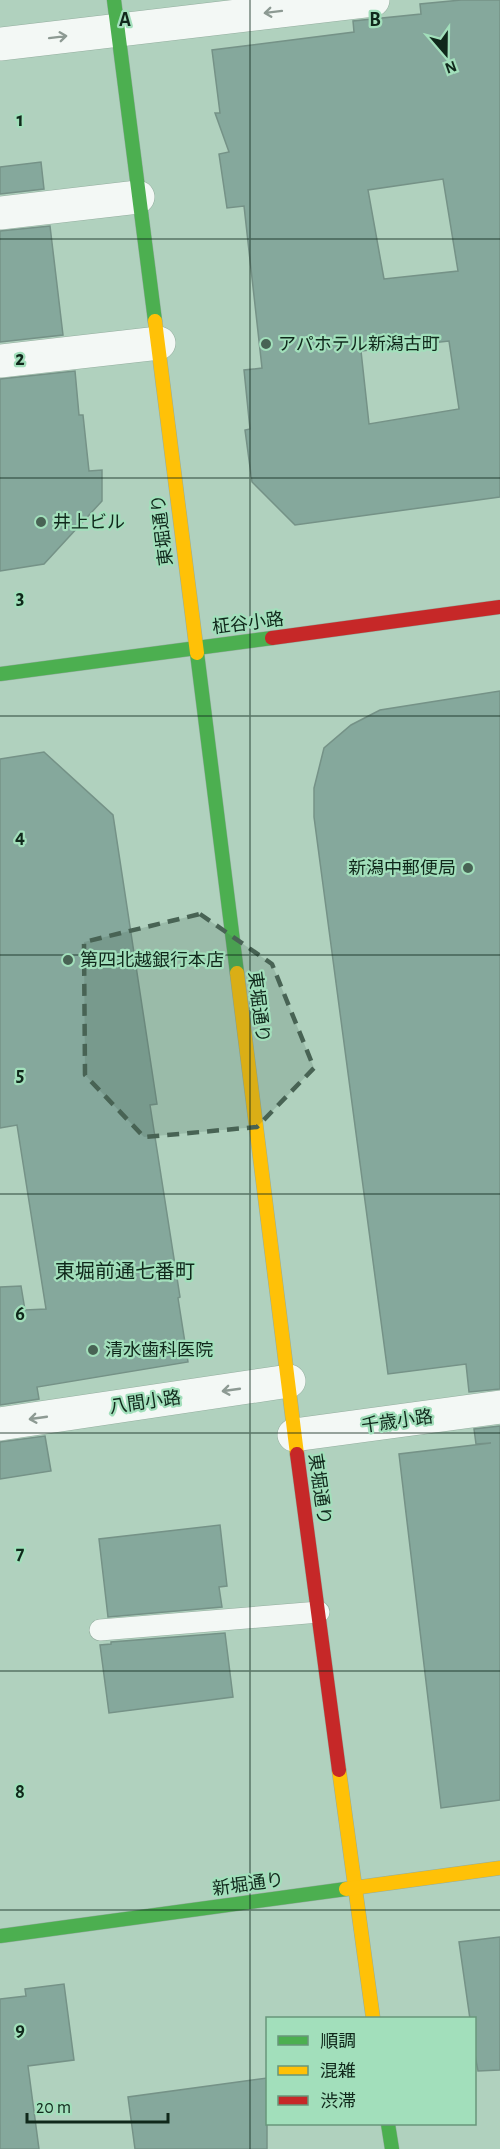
<svg xmlns="http://www.w3.org/2000/svg" width="500" height="2149" viewBox="0 0 500 2149" font-family="'Alegreya Sans','Noto Sans JP',sans-serif">
  <style>
    .building { fill: #85a89c; stroke: #759287; stroke-width: 1.5; fill-rule: evenodd }
    .lines { fill: none; stroke-linecap: round; stroke-linejoin: round }
    .lane-casing { stroke: #94ae9f; stroke-width: 22 }
    .street-casing { stroke: #94ae9f; stroke-width: 34 }
    .fast-casing { stroke: #94ae9f; stroke-width: 15 }
    .slow-casing { stroke: #94ae9f; stroke-width: 15 }
    .jam-casing { stroke: #94ae9f; stroke-width: 15 }
    .lane { stroke: #f3f8f5; stroke-width: 21 }
    .street { stroke: #f3f8f5; stroke-width: 33 }
    .fast { stroke: #4caf50; stroke-width: 14 }
    .slow { stroke: #ffc107; stroke-width: 14 }
    .jam { stroke: #c62828; stroke-width: 14 }
    .oneway { stroke: #8d9a93 }
    .marked { fill: #486354; fill-opacity: 0.2; stroke: #486354; stroke-width: 4.5; stroke-dasharray: 12 8; stroke-linejoin: round }
    .grid { fill: none; stroke: #10281b; stroke-width: 1.5; stroke-opacity: 0.55 }
    .poi-dot { fill: #486354; stroke: #a2dfbb; stroke-width: 2 }
    .labels { text-anchor: middle; stroke-width: 4.5; stroke-linejoin: round; paint-order: stroke }
    .poi-label { font-size: 18px; fill: #10281b; stroke: #a2dfbb; text-anchor: start }
    .street-label { font-size: 18px; fill: #10281b; stroke: #a2dfbb }
    .neighbourhood-label { font-size: 20px; fill: #10281b; stroke: #a2dfbb }
    .grid-label { font-size: 20px; text-anchor: middle; font-weight: bold; fill: #10281b; stroke: #a2dfbb; stroke-width: 4.5; stroke-linejoin: round; paint-order: stroke }
  </style>
  <rect width="100%" height="100%" fill="#b0d1be"/>
  <g class="building">
    <path d="M 461,0 L 500,0 L 500,497 L 295,525 L 252,482 L 245,430 L 250,429 L 244,370 L 262,368 L 244,206 L 227,208 L 219,154 L 229,152 L 215,113 L 220,113 L 212,50 L 354,32 L 353,21 L 421,14 L 420,4 ZM 443,179 L 458,271 L 384,279 L 368,190 ZM 449,341 L 459,409 L 369,424 L 361,351 Z"/>
    <path d="M 41,162 L 44,189 L 0,194 L 0,167 Z"/>
    <path d="M 50,226 L 63,335 L 0,342 L 0,231 Z"/>
    <path d="M 75,371 L 79,415 L 83,415 L 89,471 L 102,470 L 102,501 L 44,564 L 0,571 L 0,379 Z"/>
    <path d="M 500,691 L 500,1389 L 469,1392 L 466,1364 L 388,1374 L 314,817 L 314,788 L 324,748 L 351,725 L 380,710 Z"/>
    <path d="M 44,752 L 113,815 L 157,1104 L 150,1105 L 180,1297 L 178,1298 L 188,1362 L 37,1387 L 39,1399 L 0,1405 L 0,1287 L 21,1286 L 25,1310 L 46,1309 L 17,1125 L 0,1128 L 0,759 Z"/>
    <path d="M 500,1426 L 500,1800 L 441,1808 L 399,1454 L 491,1443 L 476,1444 L 474,1429 Z"/>
    <path d="M 45,1436 L 51,1471 L 0,1479 L 0,1442 Z"/>
    <path d="M 220,1525 L 227,1586 L 219,1587 L 222,1607 L 108,1617 L 99,1539 Z"/>
    <path d="M 225,1633 L 233,1697 L 109,1713 L 100,1645 L 111,1644 L 111,1642 Z"/>
    <path d="M 500,1937 L 500,2070 L 478,2071 L 474,2050 L 474,2019 L 470,2019 L 459,1942 Z"/>
    <path d="M 64,1984 L 74,2060 L 28,2066 L 39,2149 L 0,2149 L 0,1999 L 26,1996 L 25,1989 Z"/>
    <path d="M 267,2078 L 267,2149 L 135,2149 L 128,2097 Z"/>
  </g>
  <g class="lines">
    <defs>
      <path id="lane" d="M 100,1630 L 319,1612"/>
      <g id="street">
        <path d="M 0,44 L 373,0"/>
        <path d="M 0,213 L 138,197"/>
        <path d="M 0,361 L 159,343"/>
        <path d="M 0,1424 L 289,1381"/>
        <path d="M 294,1435 L 500,1407"/>
      </g>
      <g id="fast">
        <path d="M 114,0 L 155,321"/>
        <path d="M 197,653 L 237,973"/>
        <path d="M 0,674 L 272,638"/>
        <path d="M 0,1936 L 346,1889"/>
        <path d="M 388,2124 L 392,2149"/>
      </g>
      <g id="slow">
        <path d="M 155,321 L 197,653"/>
        <path d="M 237,973 L 297,1454"/>
        <path d="M 339,1770 L 373,2018"/>
        <path d="M 346,1889 L 500,1868"/>
      </g>
      <g id="jam">
        <path d="M 272,638 L 500,607"/>
        <path d="M 297,1454 L 339,1770"/>
      </g>
    </defs>
    <use href="#lane" class="lane-casing"/>
    <use href="#street" class="street-casing"/>
    <use href="#fast" class="fast-casing"/>
    <use href="#slow" class="slow-casing"/>
    <use href="#jam" class="jam-casing"/>
    <use href="#lane" class="lane"/>
    <use href="#street" class="street"/>
    <use href="#fast" class="fast"/>
    <use href="#slow" class="slow"/>
    <use href="#jam" class="jam"/>
  </g>
  <defs><path id="oneway-shaft" d="M-6 0H5M1.5-3L5.5 0L1.5 3" fill="none" stroke-width="1.6" stroke-linecap="round" stroke-linejoin="round" transform="scale(1.5)"/></defs>
  <g class="oneway">
    <use href="#oneway-shaft" transform="translate(273 12) rotate(173)"/>
    <use href="#oneway-shaft" transform="translate(58 37) rotate(-7)"/>
    <use href="#oneway-shaft" transform="translate(231 1390) rotate(172)"/>
    <use href="#oneway-shaft" transform="translate(38 1418) rotate(172)"/>
  </g>
  <path class="marked" d="M 200,914 L 272,964 L 314,1068 L 257,1127 L 144,1137 L 85,1075 L 84,942 Z"/>
  <path class="grid" d="M 250,0 L 250,2149M 0,239 L 500,239M 0,478 L 500,478M 0,716 L 500,716M 0,955 L 500,955M 0,1194 L 500,1194M 0,1433 L 500,1433M 0,1671 L 500,1671M 0,1910 L 500,1910"/>
  <g class="poi-dot">
    <circle cx="266" cy="344" r="6"/>
    <circle cx="41" cy="522" r="6"/>
    <circle cx="468" cy="868" r="6"/>
    <circle cx="68" cy="960" r="6"/>
    <circle cx="93" cy="1350" r="6"/>
  </g>
  <g class="labels">
    <g class="poi-label">
      <text x="278" y="350">アパホテル新潟古町</text>
      <text x="53" y="528">井上ビル</text>
      <text x="456" y="874" text-anchor="end">新潟中郵便局</text>
      <text x="80" y="966">第四北越銀行本店</text>
      <text x="105" y="1356">清水歯科医院</text>
    </g>
    <g class="street-label">
      <text transform="translate(162 530) rotate(-97)" y="6">東堀通り</text>
      <text transform="translate(248 623) rotate(-7)" y="6">柾谷小路</text>
      <text transform="translate(259 1007) rotate(83)" y="6">東堀通り</text>
      <text transform="translate(145 1402) rotate(-8)" y="6">八間小路</text>
      <text transform="translate(397 1421) rotate(-8)" y="6">千歳小路</text>
      <text transform="translate(320 1489) rotate(82)" y="6">東堀通り</text>
      <text transform="translate(248 1884) rotate(-8)" y="6">新堀通り</text>
    </g>
    <g class="neighbourhood-label">
      <text x="125" y="1278">東堀前通七番町</text>
    </g>
  </g>
  <g class="grid-label">
    <text x="125" y="26">A</text>
    <text x="375" y="26">B</text>
    <text x="20" y="126">1</text>
    <text x="20" y="365">2</text>
    <text x="20" y="604">3</text>
    <text x="20" y="843">4</text>
    <text x="20" y="1081">5</text>
    <text x="20" y="1320">6</text>
    <text x="20" y="1559">7</text>
    <text x="20" y="1798">8</text>
    <text x="20" y="2036">9</text>
  </g>
  <rect x="266" y="2017" width="210" height="108" fill="#a2dfbb" stroke="#68967b" stroke-width="1.5"/>
  <rect x="278" y="2036" width="30" height="9" fill="#4caf50" stroke="#68967b" stroke-width="1.5"/>
  <text x="320" y="2047" font-size="18" fill="#10281b">順調</text>
  <rect x="278" y="2066" width="30" height="9" fill="#ffc107" stroke="#68967b" stroke-width="1.5"/>
  <text x="320" y="2077" font-size="18" fill="#10281b">混雑</text>
  <rect x="278" y="2096" width="30" height="9" fill="#c62828" stroke="#68967b" stroke-width="1.5"/>
  <text x="320" y="2107" font-size="18" fill="#10281b">渋滞</text>
  <g transform="translate(446 54) rotate(160)" stroke="#a2dfbb" stroke-width="4.5" paint-order="stroke">
  <path d="M0-4.5L10 22L0 15L-10 22Z" fill="#10281b"/>
  <text y="-9" font-size="16" font-weight="bold" text-anchor="middle" fill="#10281b">N</text>
  </g>
  <path d="M27 2113v9h141v-9" fill="none" stroke="#10281b" stroke-width="3"/>
  <text x="36" y="2113" font-size="18" fill="#10281b" stroke="#a2dfbb" stroke-width="4.5" paint-order="stroke">20 m</text>
</svg>
